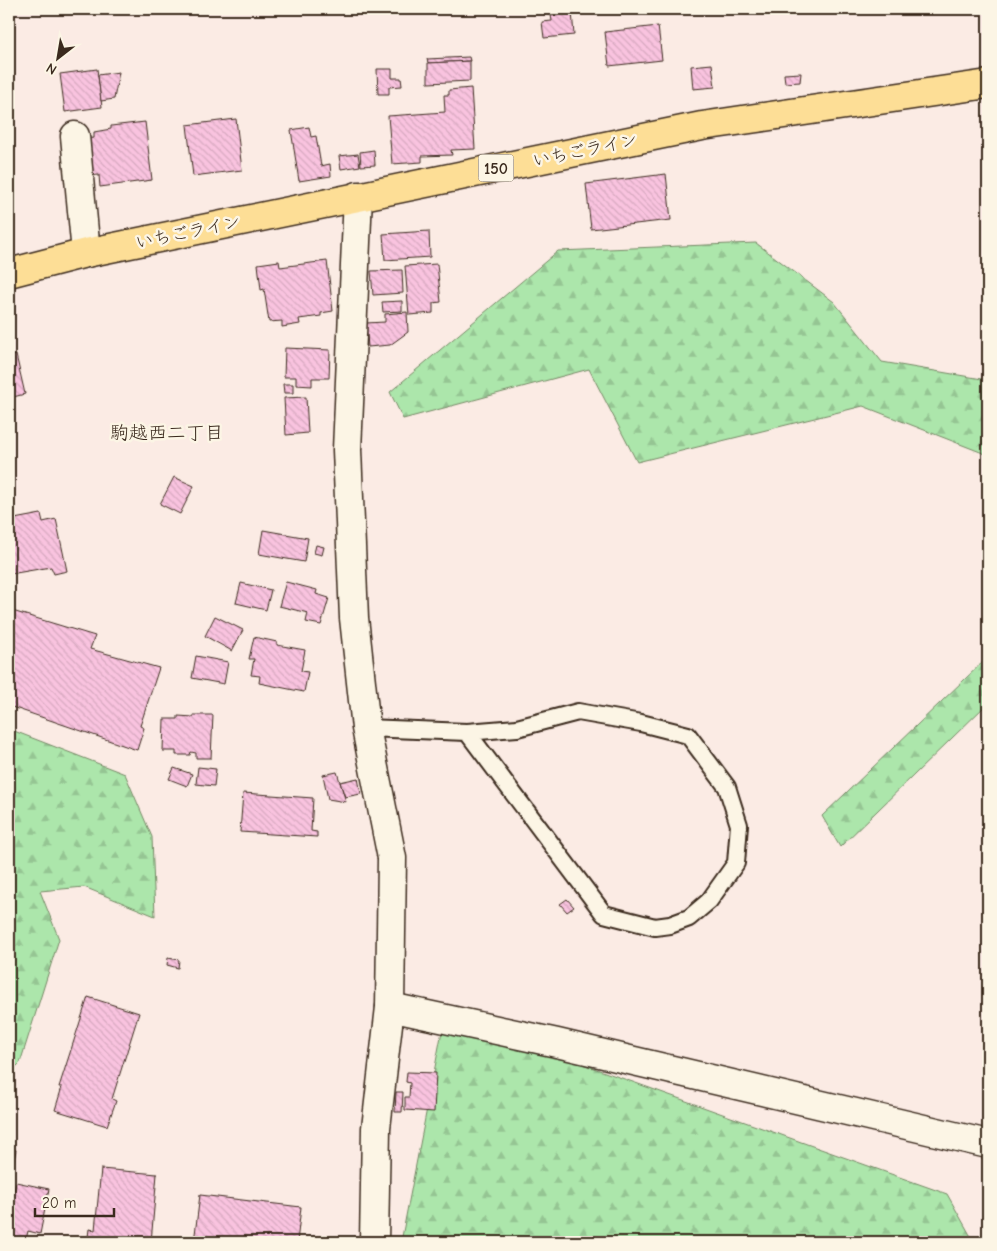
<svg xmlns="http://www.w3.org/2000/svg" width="997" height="1251" viewBox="0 0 997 1251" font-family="'Comic Neue','Klee One',sans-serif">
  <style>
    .forest { fill: url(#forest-firs); stroke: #748864 }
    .building { fill: url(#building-back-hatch); stroke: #3b2a1e }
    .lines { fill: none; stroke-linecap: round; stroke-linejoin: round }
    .service-casing { stroke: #3b2a1e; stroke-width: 20 }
    .minor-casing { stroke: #3b2a1e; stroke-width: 31 }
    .trunk-casing { stroke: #3b2a1e; stroke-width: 31 }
    .service { stroke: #fcf5e5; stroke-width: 16 }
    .minor { stroke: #fcf5e5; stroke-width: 28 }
    .trunk { stroke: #fdde96; stroke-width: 28 }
    .labels { text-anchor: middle; stroke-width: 5; stroke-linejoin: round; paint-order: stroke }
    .shield { fill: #fcf5e5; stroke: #75675a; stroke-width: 1 }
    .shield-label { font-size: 16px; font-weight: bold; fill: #3b2a1e }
    .street-label { font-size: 18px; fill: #3b2a1e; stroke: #fcf5e5 }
    .neighbourhood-label { font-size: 19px; fill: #3b2a1e; stroke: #fcf5e5 }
  </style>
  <defs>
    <pattern id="forest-firs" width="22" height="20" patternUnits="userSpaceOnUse" patternTransform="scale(1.25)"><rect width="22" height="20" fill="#ace6ab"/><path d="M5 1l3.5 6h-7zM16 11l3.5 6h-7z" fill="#95c593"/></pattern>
    <pattern id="building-back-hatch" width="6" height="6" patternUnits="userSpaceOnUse" patternTransform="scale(1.25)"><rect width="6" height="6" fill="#f9c3df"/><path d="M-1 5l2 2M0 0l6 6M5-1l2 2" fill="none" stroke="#d6a8bf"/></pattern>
  </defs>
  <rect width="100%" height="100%" fill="#fbebe4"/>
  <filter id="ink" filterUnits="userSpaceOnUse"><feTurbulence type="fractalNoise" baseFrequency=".02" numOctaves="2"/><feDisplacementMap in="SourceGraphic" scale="10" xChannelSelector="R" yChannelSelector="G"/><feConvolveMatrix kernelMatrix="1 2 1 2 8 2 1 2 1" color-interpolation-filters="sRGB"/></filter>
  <g filter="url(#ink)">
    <g class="forest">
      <path d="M 756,243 L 834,302 L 882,362 L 988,380 L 988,455 L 863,406 L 637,462 L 589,369 L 403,419 L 390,392 L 558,251 Z"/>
      <path d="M 988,657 L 988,703 L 840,847 L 822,816 Z"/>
      <path d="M 9,729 L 125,774 L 152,837 L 155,916 L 84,887 L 40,891 L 59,939 L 20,1063 L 9,1074 Z"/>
      <path d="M 442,1031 L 571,1060 L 947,1194 L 974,1242 L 401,1242 Z"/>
    </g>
    <g class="building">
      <path d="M 572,12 L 574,35 L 544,38 L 542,22 L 552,21 L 551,15 Z"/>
      <path d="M 658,26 L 662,60 L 609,66 L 605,32 Z"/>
      <path d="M 469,57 L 470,61 L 428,63 L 427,59 Z"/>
      <path d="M 470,61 L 470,81 L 428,83 L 428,63 Z"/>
      <path d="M 712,64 L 715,87 L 693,89 L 691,66 Z"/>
      <path d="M 97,69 L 102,107 L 65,112 L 60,74 Z"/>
      <path d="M 377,69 L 392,69 L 392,78 L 401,78 L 402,86 L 389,87 L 389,94 L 378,94 Z"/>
      <path d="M 119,72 L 114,99 L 101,101 L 98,75 Z"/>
      <path d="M 801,73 L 800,82 L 785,83 L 784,74 Z"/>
      <path d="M 471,88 L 475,149 L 451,150 L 452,155 L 422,156 L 422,162 L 392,164 L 388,116 L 445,112 L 444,95 L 449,95 L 449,90 Z"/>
      <path d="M 236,119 L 242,170 L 193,176 L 187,125 Z"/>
      <path d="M 145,122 L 152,180 L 100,187 L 99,175 L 86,176 L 82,139 L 94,138 L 94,132 L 111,129 L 111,126 Z"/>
      <path d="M 309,127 L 311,137 L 316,136 L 321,166 L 330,164 L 331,176 L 299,181 L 291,130 Z"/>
      <path d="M 374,150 L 375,165 L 361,166 L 360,152 Z"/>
      <path d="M 358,154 L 360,166 L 341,169 L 339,156 Z"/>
      <path d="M 666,174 L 671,220 L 591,229 L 586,184 Z"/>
      <path d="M 429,231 L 430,257 L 385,260 L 383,234 Z"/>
      <path d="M 279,261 L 280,267 L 327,261 L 333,311 L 321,313 L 321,316 L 299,319 L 300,324 L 282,327 L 282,321 L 269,322 L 264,289 L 261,290 L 258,264 Z"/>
      <path d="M 437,264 L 441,302 L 433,303 L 433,313 L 409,315 L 405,266 Z"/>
      <path d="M 402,270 L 403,293 L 373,295 L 371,271 Z"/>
      <path d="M 402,301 L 402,311 L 383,312 L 382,302 Z"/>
      <path d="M 407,312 L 408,332 L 390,345 L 368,347 L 366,323 L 385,322 L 385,314 Z"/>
      <path d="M 285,348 L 330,350 L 329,378 L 312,378 L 312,386 L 296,385 L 296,377 L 284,377 Z"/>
      <path d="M 16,355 L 25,394 L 9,398 L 9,357 Z"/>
      <path d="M 283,384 L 293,384 L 293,393 L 284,393 Z"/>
      <path d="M 306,397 L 308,433 L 286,435 L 284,398 Z"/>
      <path d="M 174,477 L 194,486 L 180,514 L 160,504 Z"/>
      <path d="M 41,514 L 43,522 L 56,519 L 67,571 L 54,574 L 51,567 L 10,574 L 9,520 Z"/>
      <path d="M 263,530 L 308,538 L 304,562 L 259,554 Z"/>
      <path d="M 316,545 L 324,547 L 322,555 L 314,553 Z"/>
      <path d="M 286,582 L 317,590 L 316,594 L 329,598 L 321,625 L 306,622 L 308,613 L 279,606 Z"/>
      <path d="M 241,583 L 271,590 L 266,610 L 236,603 Z"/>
      <path d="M 9,610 L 95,636 L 90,649 L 159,668 L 140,726 L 144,728 L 137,750 L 9,706 Z"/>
      <path d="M 215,616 L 243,630 L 232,651 L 205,636 Z"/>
      <path d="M 254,637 L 277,642 L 277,645 L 305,650 L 301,671 L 308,672 L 304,692 L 259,683 L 260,676 L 251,675 L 254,659 L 249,659 Z"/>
      <path d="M 196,656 L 228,662 L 224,684 L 192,678 Z"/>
      <path d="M 194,715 L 213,715 L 211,758 L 196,758 L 196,753 L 191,752 L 190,755 L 176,755 L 176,751 L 163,751 L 164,719 L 178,719 L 178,716 L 194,717 Z"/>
      <path d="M 198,767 L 216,769 L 214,786 L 196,784 Z"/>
      <path d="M 174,768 L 192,774 L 187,786 L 169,779 Z"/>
      <path d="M 337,772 L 346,802 L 328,799 L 323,775 Z"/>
      <path d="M 358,778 L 361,794 L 345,797 L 340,782 Z"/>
      <path d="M 243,793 L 313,798 L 311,831 L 317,832 L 317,837 L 240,832 Z"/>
      <path d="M 567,899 L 574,907 L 567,912 L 560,904 Z"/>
      <path d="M 168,958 L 179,960 L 178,968 L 167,965 Z"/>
      <path d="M 88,997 L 139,1013 L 112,1099 L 116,1101 L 107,1126 L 55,1110 L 62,1087 L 59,1087 Z"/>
      <path d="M 407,1072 L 436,1073 L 434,1112 L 405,1110 L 405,1097 L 409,1097 L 410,1083 L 406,1082 Z"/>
      <path d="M 396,1092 L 403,1092 L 402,1112 L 395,1112 Z"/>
      <path d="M 9,1149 L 16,1150 L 13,1165 L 9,1165 Z"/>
      <path d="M 101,1169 L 157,1174 L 151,1242 L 88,1237 L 89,1229 L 95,1230 Z"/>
      <path d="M 16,1182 L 49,1189 L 40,1234 L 28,1231 L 26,1240 L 9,1237 L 9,1215 Z"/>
      <path d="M 200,1195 L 301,1207 L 297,1242 L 194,1242 Z"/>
    </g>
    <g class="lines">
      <defs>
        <g id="service">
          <path d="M 578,712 L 641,723 L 688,735 L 727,787 L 739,825 L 736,863 L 709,901 L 689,918 L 670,925 L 655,927 L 604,914 L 467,732 L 517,728 Z"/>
          <path d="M 366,728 L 467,732"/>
        </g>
        <g id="minor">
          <path d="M 75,136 L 86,253"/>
          <path d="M 358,196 L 347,450 L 354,618 L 366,728 L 392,858 L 390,1007 L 376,1128 L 374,1242"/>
          <path d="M 390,1007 L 557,1043 L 988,1144"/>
        </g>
        <path id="trunk" d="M 9,273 L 86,253 L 702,126 L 988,84"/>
      </defs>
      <use href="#service" class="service-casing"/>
      <use href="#minor" class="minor-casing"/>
      <use href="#trunk" class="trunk-casing"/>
      <use href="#service" class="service"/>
      <use href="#minor" class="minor"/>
      <use href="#trunk" class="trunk"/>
    </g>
  </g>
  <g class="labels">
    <rect class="shield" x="478.5" y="154.5" width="35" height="27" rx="4"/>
    <g class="shield-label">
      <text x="496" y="174">150</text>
    </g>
    <g class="street-label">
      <text transform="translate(585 150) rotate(-12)" y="6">いちごライン</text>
      <text transform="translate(188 232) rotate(-12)" y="6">いちごライン</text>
    </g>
    <g class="neighbourhood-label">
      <text x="167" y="439">駒越西二丁目</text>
    </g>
  </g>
  <rect width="997" height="1251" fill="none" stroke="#fcf5e5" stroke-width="30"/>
  <rect x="15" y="15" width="967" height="1221" fill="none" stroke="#3b2a1e" stroke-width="2" filter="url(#ink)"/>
  <g transform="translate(58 58) rotate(211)" stroke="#fcf5e5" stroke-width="4" paint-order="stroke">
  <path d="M0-4L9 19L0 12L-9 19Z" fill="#3b2a1e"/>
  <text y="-8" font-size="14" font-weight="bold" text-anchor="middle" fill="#3b2a1e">N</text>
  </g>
  <path d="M35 1208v8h79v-8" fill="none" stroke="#3b2a1e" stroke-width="2.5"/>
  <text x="42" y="1208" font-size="15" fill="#3b2a1e" stroke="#fcf5e5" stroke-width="4" paint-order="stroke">20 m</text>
</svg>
